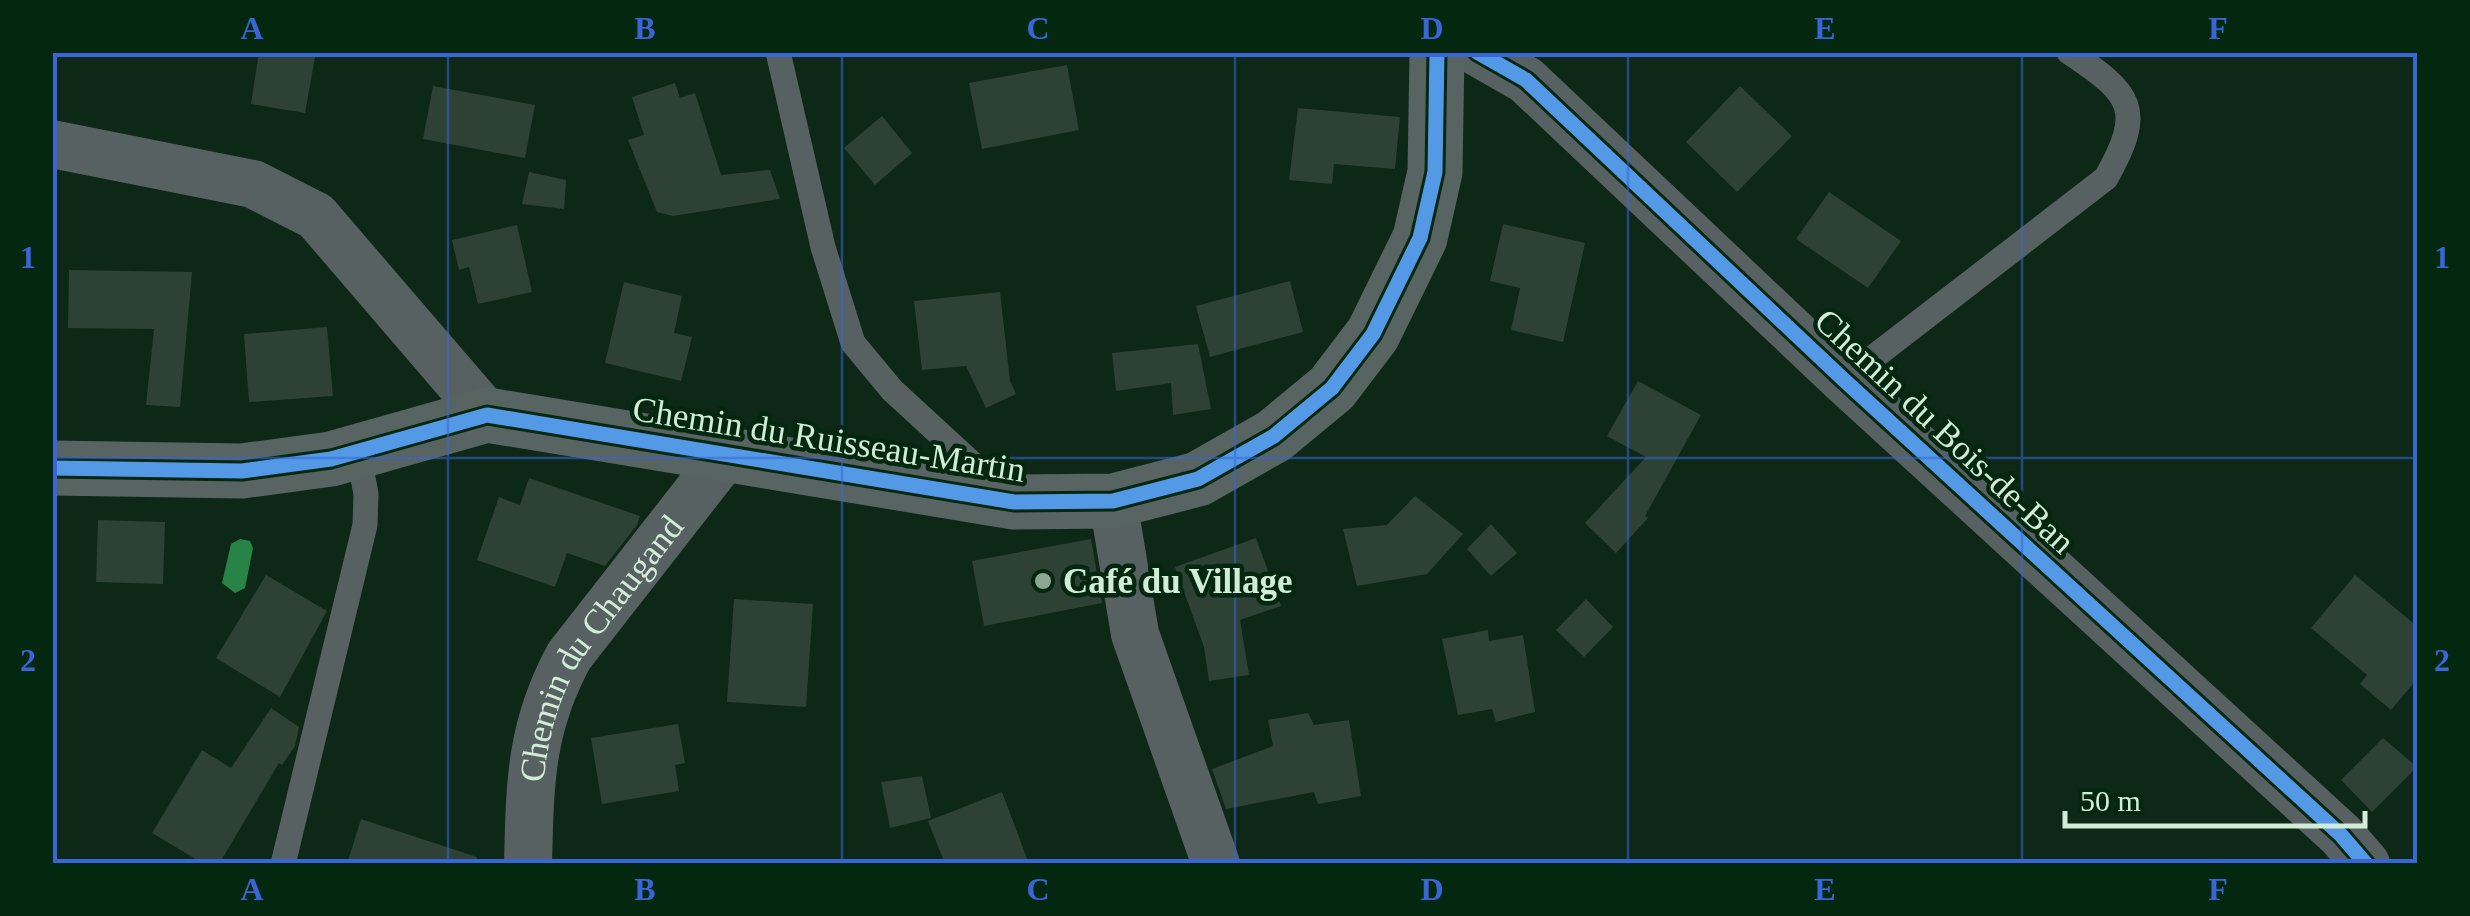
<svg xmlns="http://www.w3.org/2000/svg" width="2470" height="916" viewBox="0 0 2470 916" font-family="'Times New Roman',serif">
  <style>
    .water { fill: #288347 }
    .building { fill: #2d4134 }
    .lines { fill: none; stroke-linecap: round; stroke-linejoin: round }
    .lane { stroke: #586162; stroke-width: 25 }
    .street { stroke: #586162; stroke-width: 48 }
    .secondary { stroke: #576462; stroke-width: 55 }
    .cycleway-casing { stroke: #042710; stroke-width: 21 }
    .cycleway { stroke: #5399e6; stroke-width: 15 }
    .grid { fill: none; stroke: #3866d8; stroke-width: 2.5; stroke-opacity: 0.55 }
    .poi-dot { fill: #8ea794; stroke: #042710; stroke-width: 4 }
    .labels { text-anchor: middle; stroke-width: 9; stroke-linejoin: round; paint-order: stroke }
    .street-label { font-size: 35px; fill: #d3ecd8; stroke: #042710 }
    .poi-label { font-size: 35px; font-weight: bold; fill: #d3ecd8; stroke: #042710; text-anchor: start }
    .neatline { fill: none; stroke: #3866d8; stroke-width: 4 }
    .grid-label { font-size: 32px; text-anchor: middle; font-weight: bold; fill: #3866d8 }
  </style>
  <rect width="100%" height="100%" fill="#0d2817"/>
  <path class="water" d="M 240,539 L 250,541 L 253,548 L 245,588 L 235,593 L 222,583 L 231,544 Z"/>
  <g class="building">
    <path d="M 259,52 L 316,52 L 305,113 L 251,104 Z"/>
    <path d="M 1067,65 L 1079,130 L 982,149 L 969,83 Z"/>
    <path d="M 675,83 L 680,98 L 695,93 L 721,175 L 770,170 L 780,199 L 673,216 L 657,212 L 628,140 L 644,135 L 632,97 Z"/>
    <path d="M 433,86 L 535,105 L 525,158 L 423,139 Z"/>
    <path d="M 1740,86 L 1792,136 L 1737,192 L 1686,142 Z"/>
    <path d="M 1298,108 L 1400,117 L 1395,169 L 1334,164 L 1332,184 L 1289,180 Z"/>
    <path d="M 882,116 L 912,153 L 875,185 L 844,148 Z"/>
    <path d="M 529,172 L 566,180 L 564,209 L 522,204 Z"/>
    <path d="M 1829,192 L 1901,241 L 1868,288 L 1796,239 Z"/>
    <path d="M 1503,224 L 1585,243 L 1563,342 L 1511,330 L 1520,288 L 1490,281 Z"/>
    <path d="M 517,225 L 532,292 L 478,304 L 469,267 L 459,270 L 452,240 Z"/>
    <path d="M 69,270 L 192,272 L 180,407 L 146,405 L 154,329 L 68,328 Z"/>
    <path d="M 1290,281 L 1303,332 L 1210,357 L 1196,306 Z"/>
    <path d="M 624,282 L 682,296 L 674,333 L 692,337 L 681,381 L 605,363 Z"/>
    <path d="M 1000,292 L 1010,381 L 1016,394 L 986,408 L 966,366 L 922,370 L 914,301 Z"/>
    <path d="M 327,327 L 333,396 L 249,402 L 244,334 Z"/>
    <path d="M 1198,344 L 1211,409 L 1173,415 L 1171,383 L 1116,391 L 1112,353 Z"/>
    <path d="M 1638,381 L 1701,415 L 1645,516 L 1648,518 L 1616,553 L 1585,523 L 1646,457 L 1607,436 Z"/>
    <path d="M 529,478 L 640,516 L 637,525 L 605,566 L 567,553 L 555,587 L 477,560 L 499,497 L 520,505 Z"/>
    <path d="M 1415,496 L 1463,534 L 1427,574 L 1357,586 L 1343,529 L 1387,525 Z"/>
    <path d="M 98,520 L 165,522 L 163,584 L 96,582 Z"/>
    <path d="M 1491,524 L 1517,553 L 1491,576 L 1467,549 Z"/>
    <path d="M 1256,538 L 1281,606 L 1240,620 L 1249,675 L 1209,681 L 1204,647 L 1175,567 Z"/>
    <path d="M 1091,539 L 1102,603 L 984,626 L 972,561 Z"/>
    <path d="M 266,575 L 327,611 L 280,697 L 216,658 Z"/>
    <path d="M 2355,575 L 2418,627 L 2418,678 L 2391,710 L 2360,684 L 2367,675 L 2311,628 Z"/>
    <path d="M 734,599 L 813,604 L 806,707 L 727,702 Z"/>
    <path d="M 1586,599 L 1613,627 L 1584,657 L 1556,630 Z"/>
    <path d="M 1488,630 L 1489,641 L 1523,635 L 1535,712 L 1496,722 L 1492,709 L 1458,715 L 1442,639 Z"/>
    <path d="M 271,708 L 299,727 L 295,746 L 282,765 L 279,763 L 219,864 L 204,864 L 152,833 L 202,750 L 231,768 Z"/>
    <path d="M 1308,713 L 1314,725 L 1349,720 L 1361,796 L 1318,804 L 1314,792 L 1226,809 L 1212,769 L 1273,746 L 1268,720 Z"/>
    <path d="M 678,724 L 685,763 L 675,765 L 679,791 L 602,804 L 591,738 Z"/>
    <path d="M 2383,738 L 2417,767 L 2372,812 L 2341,780 Z"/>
    <path d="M 922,776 L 931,818 L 890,828 L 881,782 Z"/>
    <path d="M 1002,792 L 1029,864 L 945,864 L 928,821 Z"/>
    <path d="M 361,819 L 477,857 L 476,864 L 347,864 Z"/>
  </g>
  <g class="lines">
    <g class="lane">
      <path d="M 778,52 L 823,247 L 853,343 L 892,390 L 1003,492"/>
      <path d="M 1844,380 L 2106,178 C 2145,109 2132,94 2069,52"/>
      <path d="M 283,864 L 365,525 L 366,494 L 358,451"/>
    </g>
    <g class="street">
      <path d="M 1477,52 L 1526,80 L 1844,380 L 2341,835 L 2366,864"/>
      <path d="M 52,144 L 253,184 L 316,216 L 487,415"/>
      <path d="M 1113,501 L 1135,634 L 1216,864"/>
      <path id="s1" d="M 528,864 C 530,783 530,728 569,656 L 726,455"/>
    </g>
    <path class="secondary" d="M 52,468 L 242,471 L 331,459 L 487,415 L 1014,502 L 1113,501 L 1198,479 L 1274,436 L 1332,388 L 1373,334 L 1420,238 L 1435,172 L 1437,52"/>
    <defs>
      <g id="cycleway">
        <path d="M 1477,52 L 1526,80 L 1844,380 L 2341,835 L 2366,864"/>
        <path d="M 52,468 L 242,471 L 331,459 L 487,415 L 1014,502 L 1113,501 L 1198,479 L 1274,436 L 1332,388 L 1373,334 L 1420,238 L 1435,172 L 1437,52"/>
      </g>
    </defs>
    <use href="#cycleway" class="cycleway-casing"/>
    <use href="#cycleway" class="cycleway"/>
  </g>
  <path class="grid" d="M 448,52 L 448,864M 842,52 L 842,864M 1235,52 L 1235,864M 1628,52 L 1628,864M 2022,52 L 2022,864M 52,458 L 2418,458"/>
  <circle class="poi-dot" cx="1043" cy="581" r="10"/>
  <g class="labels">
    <g class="street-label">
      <text transform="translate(1945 431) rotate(43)" y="12">Chemin du Bois-de-Ban</text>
      <text transform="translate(829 439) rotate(9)" y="12">Chemin du Ruisseau-Martin</text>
      <text dy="12" stroke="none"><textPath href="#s1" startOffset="235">Chemin du Chaugand</textPath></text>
    </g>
    <g class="poi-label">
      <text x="1063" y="593">Café du Village</text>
    </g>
  </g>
  <rect width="2470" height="916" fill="none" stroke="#042710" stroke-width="110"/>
  <path d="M2065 811v15h300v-15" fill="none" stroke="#d3ecd8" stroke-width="5"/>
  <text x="2080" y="811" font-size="30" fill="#d3ecd8" stroke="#042710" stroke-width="8" paint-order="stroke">50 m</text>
  <rect x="55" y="55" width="2360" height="806" class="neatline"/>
  <g class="grid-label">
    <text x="252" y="39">A</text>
    <text x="645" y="39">B</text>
    <text x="1038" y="39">C</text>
    <text x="1432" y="39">D</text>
    <text x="1825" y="39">E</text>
    <text x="2218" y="39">F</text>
    <text x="28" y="268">1</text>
    <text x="2442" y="268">1</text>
    <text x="28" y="671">2</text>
    <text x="2442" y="671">2</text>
    <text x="252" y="900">A</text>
    <text x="645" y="900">B</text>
    <text x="1038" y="900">C</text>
    <text x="1432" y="900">D</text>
    <text x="1825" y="900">E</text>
    <text x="2218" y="900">F</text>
  </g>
</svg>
